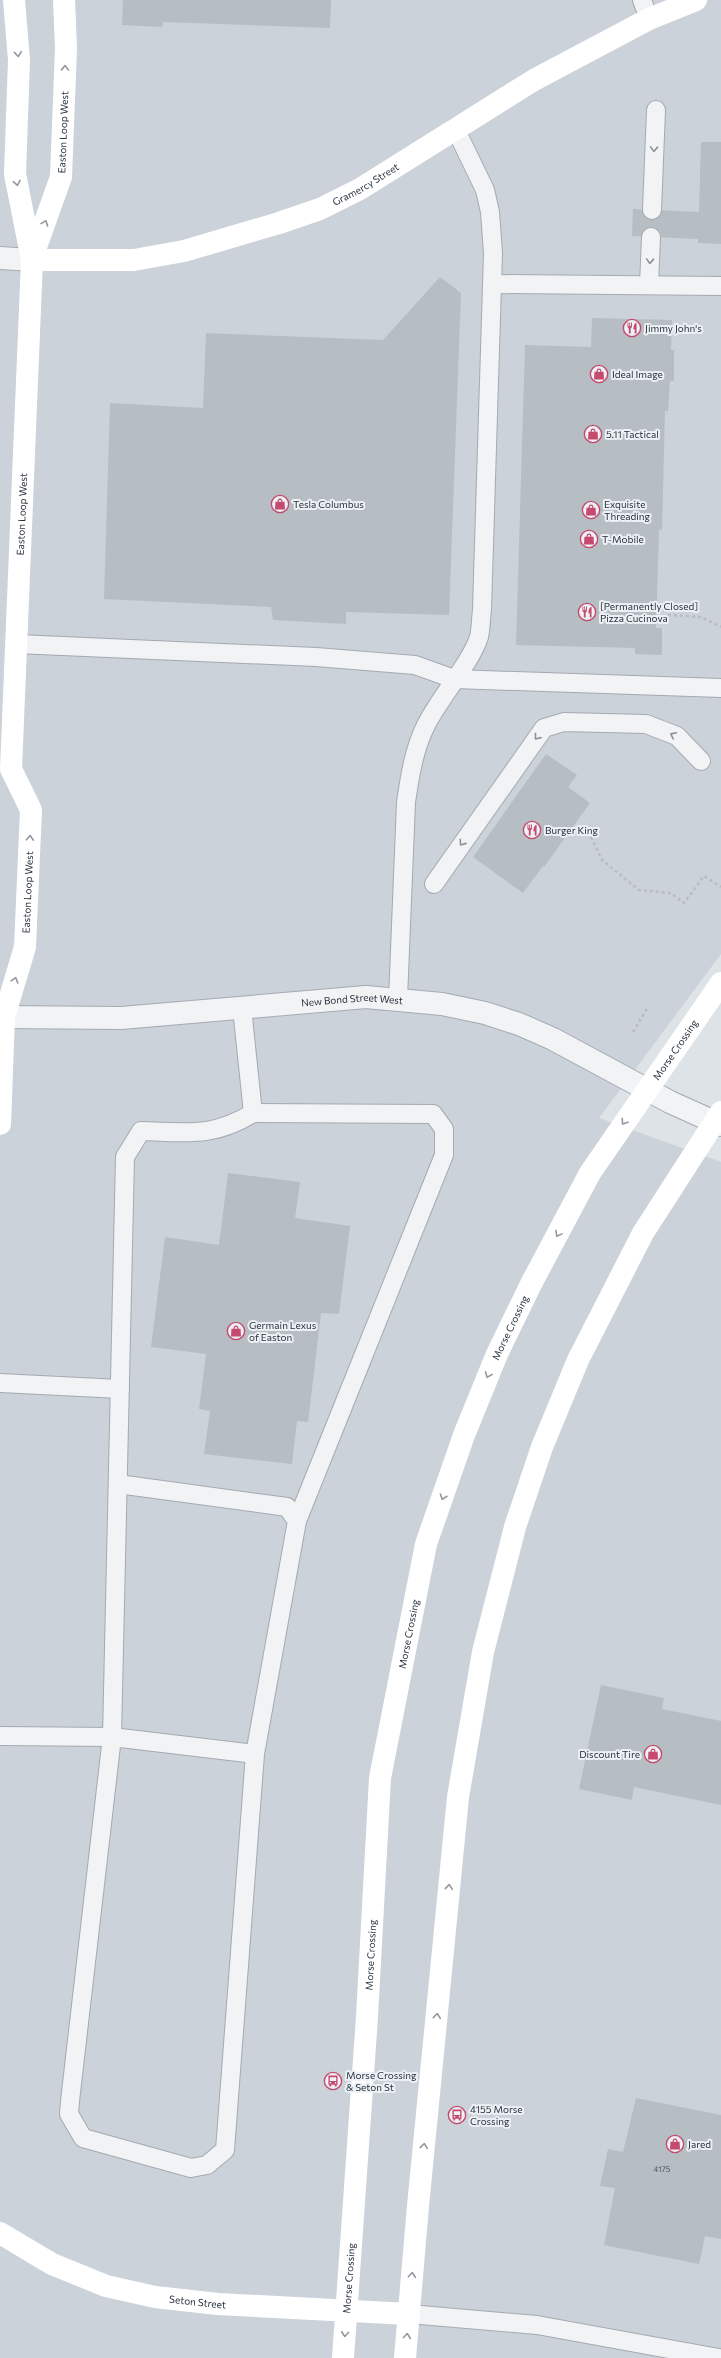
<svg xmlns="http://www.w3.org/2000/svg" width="721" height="2358" viewBox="0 0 721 2358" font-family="Commissioner,sans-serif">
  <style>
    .built { fill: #ccd2d9 }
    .building { fill: #b6bdc3 }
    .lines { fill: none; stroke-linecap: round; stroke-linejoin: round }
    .lane-casing { stroke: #a4aab1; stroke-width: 20 }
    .street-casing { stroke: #a4aab1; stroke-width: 24 }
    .path { stroke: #b9bdc1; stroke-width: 2.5; stroke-dasharray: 3 3; stroke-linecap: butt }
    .lane { stroke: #f1f3f5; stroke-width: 18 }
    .street { stroke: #f1f3f5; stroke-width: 22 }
    .secondary { stroke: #fff; stroke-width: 22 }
    .oneway { stroke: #94989e }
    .oneway2 { stroke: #8c9299 }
    .labels { text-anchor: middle; stroke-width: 4; stroke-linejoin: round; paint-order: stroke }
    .number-label { font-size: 8px; fill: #4c555e }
    .street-label { font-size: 10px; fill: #28323d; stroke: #edf1f5 }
    .poi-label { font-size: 10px; fill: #28323d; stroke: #edf1f5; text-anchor: start }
  </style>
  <rect width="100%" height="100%" fill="#dee3e7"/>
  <path class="built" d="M 0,0 L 721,0 L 721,954 L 599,1118 L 721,1162 L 721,2358 L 0,2358 Z"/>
  <g class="building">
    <path d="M 123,0 L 331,0 L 330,28 L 163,22 L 162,27 L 122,25 Z"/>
    <path d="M 701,142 L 721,142 L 721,244 L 698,243 L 698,239 L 632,236 L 633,209 L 699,212 Z"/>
    <path d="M 440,277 L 461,293 L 449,615 L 346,612 L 346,624 L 273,620 L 271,607 L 104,599 L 110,403 L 203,408 L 206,333 L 383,340 Z"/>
    <path d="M 592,318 L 672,320 L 671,350 L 674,350 L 674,381 L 670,381 L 668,411 L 665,411 L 662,530 L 659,530 L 656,628 L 662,628 L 662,655 L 635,654 L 635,648 L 516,645 L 525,345 L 591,347 Z"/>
    <path d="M 546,754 L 577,775 L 568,787 L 590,803 L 544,867 L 543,866 L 523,893 L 473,857 Z"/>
    <path d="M 228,1173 L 300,1182 L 295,1218 L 350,1226 L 339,1314 L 321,1313 L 308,1422 L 297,1421 L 292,1464 L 204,1454 L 210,1411 L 199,1409 L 206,1354 L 151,1347 L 165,1237 L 219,1245 Z"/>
    <path d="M 601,1685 L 664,1698 L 662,1709 L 721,1721 L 721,1805 L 634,1787 L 632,1800 L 579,1789 Z"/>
    <path d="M 636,2098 L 721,2115 L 721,2239 L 705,2236 L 699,2264 L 604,2245 L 615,2188 L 600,2186 L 608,2149 L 623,2152 Z"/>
  </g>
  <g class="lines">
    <defs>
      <g id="lane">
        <path d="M 642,0 L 649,19"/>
        <path d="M 652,210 L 656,110"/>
        <path d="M 494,284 L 721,286"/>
        <path d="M 649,285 L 651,237"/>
        <path d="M 17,644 L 316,657 L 415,665 L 454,679 L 721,688"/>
        <path d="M 434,884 L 544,728 L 564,722 L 646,724 L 677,736 L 701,761"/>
        <path d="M 398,999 L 406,802 C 410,775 414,749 426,725 C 440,697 470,664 479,637 C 481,628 481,618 482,609 L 493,253 L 490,212 L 485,190 L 455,128"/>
        <path d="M 253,1113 L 433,1114 L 444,1129 L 444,1155 L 297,1521"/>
        <path d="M 0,1383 L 120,1389"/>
        <path d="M 118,1484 L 287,1507 L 297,1521 L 255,1754 L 225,2150 L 207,2165 L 191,2168 L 83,2138 L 69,2114 L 70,2101 L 112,1737 L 255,1754"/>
        <path d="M 0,1736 L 112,1737 L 125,1157 L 141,1131 C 186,1132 213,1138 253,1113 L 242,1008"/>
        <path d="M 409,2314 L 537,2325 L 719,2358"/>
      </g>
      <g id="street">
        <path d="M 0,258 L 32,260"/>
        <path id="s1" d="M 0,1017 L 121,1018 L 366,997 L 442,1004 L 485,1013 L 519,1024 L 553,1039 L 670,1102 L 721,1125"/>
      </g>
    </defs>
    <use href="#lane" class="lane-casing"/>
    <use href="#street" class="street-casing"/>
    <g class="path">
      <path d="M 668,615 L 701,617 L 721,627"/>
      <path d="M 591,837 L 602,860 L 639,890 L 671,893 L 684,903 L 704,876 L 721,887"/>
      <path d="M 633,1032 L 648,1007"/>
    </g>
    <use href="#lane" class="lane"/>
    <use href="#street" class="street"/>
    <g class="secondary">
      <path id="s2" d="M 32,258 L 61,177 L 66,48 L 64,0"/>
      <path id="s3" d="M 32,260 L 134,260 L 184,251 L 279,223 L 320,209 L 360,189 L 534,80 L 649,19 L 696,0"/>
      <path id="s4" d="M 0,1124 L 4,1017 L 25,947 L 31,810 L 11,769 L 32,260 L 15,174 L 19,60 L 14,0"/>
      <path id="s5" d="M 0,2233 L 52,2264 L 106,2286 L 155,2297 L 218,2304 L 409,2314"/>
      <path id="s6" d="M 343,2358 L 367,2017 L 380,1778 L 426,1544 L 464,1435 L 497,1354 L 531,1284 L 590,1173 L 721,983"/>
      <path d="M 405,2358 L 418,2206 L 458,1797 L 483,1652 L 515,1527 L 542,1447 L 578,1360 L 643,1233 L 721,1112"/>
    </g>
  </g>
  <defs><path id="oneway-chevron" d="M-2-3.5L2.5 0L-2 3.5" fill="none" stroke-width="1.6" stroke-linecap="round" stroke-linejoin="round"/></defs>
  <g class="oneway">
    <use href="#oneway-chevron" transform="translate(18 54) rotate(84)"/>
    <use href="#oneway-chevron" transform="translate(65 68) rotate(-88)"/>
    <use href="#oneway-chevron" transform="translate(17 183) rotate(79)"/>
    <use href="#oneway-chevron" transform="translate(45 223) rotate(-70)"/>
    <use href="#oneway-chevron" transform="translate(30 838) rotate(-87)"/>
    <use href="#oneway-chevron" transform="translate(15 980) rotate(-73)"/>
    <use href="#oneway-chevron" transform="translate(624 1122) rotate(124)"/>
    <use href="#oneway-chevron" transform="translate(558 1234) rotate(118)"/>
    <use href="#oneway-chevron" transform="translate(488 1375) rotate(112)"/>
    <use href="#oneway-chevron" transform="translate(443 1497) rotate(109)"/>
    <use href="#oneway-chevron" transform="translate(449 1887) rotate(-84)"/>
    <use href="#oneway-chevron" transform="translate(437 2016) rotate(-84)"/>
    <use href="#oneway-chevron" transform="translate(424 2146) rotate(-84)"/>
    <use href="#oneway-chevron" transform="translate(412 2275) rotate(-85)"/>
    <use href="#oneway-chevron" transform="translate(345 2334) rotate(94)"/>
    <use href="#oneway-chevron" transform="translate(407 2336) rotate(-85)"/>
  </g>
  <g class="oneway2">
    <use href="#oneway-chevron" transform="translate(654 149) rotate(92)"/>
    <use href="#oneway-chevron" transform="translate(650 261) rotate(92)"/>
    <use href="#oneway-chevron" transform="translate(673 735) rotate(-153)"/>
    <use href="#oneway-chevron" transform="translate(537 737) rotate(129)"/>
    <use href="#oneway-chevron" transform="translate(462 843) rotate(125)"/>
  </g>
  <defs>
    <symbol id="restaurant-ring" viewBox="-11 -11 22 22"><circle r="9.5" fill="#edf1f5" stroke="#c54a6d" stroke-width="1.5"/><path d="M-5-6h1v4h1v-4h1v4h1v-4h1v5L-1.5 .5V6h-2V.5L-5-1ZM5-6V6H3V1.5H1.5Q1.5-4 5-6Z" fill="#c54a6d"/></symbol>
    <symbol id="shop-ring" viewBox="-11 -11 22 22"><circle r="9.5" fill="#edf1f5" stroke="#c54a6d" stroke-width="1.5"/><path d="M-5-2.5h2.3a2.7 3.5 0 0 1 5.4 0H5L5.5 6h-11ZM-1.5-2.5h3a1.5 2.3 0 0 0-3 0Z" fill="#c54a6d"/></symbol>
    <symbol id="bus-ring" viewBox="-11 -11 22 22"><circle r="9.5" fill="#edf1f5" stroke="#c54a6d" stroke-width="1.5"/><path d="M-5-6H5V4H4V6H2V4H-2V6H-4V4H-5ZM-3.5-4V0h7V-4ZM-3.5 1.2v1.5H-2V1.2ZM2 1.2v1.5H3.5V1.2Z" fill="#c54a6d"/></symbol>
  </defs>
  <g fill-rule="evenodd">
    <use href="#restaurant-ring" x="622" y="318" width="20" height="20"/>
    <use href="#shop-ring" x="589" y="364" width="20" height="20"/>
    <use href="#shop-ring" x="583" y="424" width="20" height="20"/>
    <use href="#shop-ring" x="270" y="494" width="20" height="20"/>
    <use href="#shop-ring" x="581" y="500" width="20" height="20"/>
    <use href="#shop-ring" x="579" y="529" width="20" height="20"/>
    <use href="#restaurant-ring" x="577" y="602" width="20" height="20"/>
    <use href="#restaurant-ring" x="522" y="820" width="20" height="20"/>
    <use href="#shop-ring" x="226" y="1321" width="20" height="20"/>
    <use href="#shop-ring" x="643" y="1744" width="20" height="20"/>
    <use href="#bus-ring" x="323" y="2071" width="20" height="20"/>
    <use href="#bus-ring" x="447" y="2105" width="20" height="20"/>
    <use href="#shop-ring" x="665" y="2134" width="20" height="20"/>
  </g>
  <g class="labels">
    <g class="number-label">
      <text x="662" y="2172">4175</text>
    </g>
    <g class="street-label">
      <text dy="4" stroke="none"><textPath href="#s2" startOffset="131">Easton Loop West</textPath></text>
      <text dy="4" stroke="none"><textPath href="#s3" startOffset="347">Gramercy Street</textPath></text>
      <text dy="4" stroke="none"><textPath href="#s4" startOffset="618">Easton Loop West</textPath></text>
      <text dy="4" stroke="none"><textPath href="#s4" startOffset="235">Easton Loop West</textPath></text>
      <text dy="4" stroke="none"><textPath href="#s1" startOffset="353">New Bond Street West</textPath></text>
      <text dy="4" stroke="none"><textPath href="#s6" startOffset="1376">Morse Crossing</textPath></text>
      <text dy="4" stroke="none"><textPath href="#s6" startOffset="1052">Morse Crossing</textPath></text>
      <text dy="4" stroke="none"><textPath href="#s6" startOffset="728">Morse Crossing</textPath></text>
      <text dy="4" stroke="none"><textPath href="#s6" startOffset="404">Morse Crossing</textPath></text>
      <text dy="4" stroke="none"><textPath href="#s6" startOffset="80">Morse Crossing</textPath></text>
      <text dy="4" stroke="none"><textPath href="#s5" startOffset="212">Seton Street</textPath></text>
    </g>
    <g class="poi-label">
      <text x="645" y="332">Jimmy John's</text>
      <text x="612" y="378">Ideal Image</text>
      <text x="606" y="438">5.11 Tactical</text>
      <text x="293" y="508">Tesla Columbus</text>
      <text x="604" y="508">Exquisite<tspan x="604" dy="12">Threading</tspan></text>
      <text x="602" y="543">T-Mobile</text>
      <text x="600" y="610">[Permanently Closed]<tspan x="600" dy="12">Pizza Cucinova</tspan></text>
      <text x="545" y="834">Burger King</text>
      <text x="249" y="1329">Germain Lexus<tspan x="249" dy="12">of Easton</tspan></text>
      <text x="640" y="1758" text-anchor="end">Discount Tire</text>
      <text x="346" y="2079">Morse Crossing<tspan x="346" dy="12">&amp; Seton St</tspan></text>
      <text x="470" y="2113">4155 Morse<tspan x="470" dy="12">Crossing</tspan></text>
      <text x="688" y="2148">Jared</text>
    </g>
  </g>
</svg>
